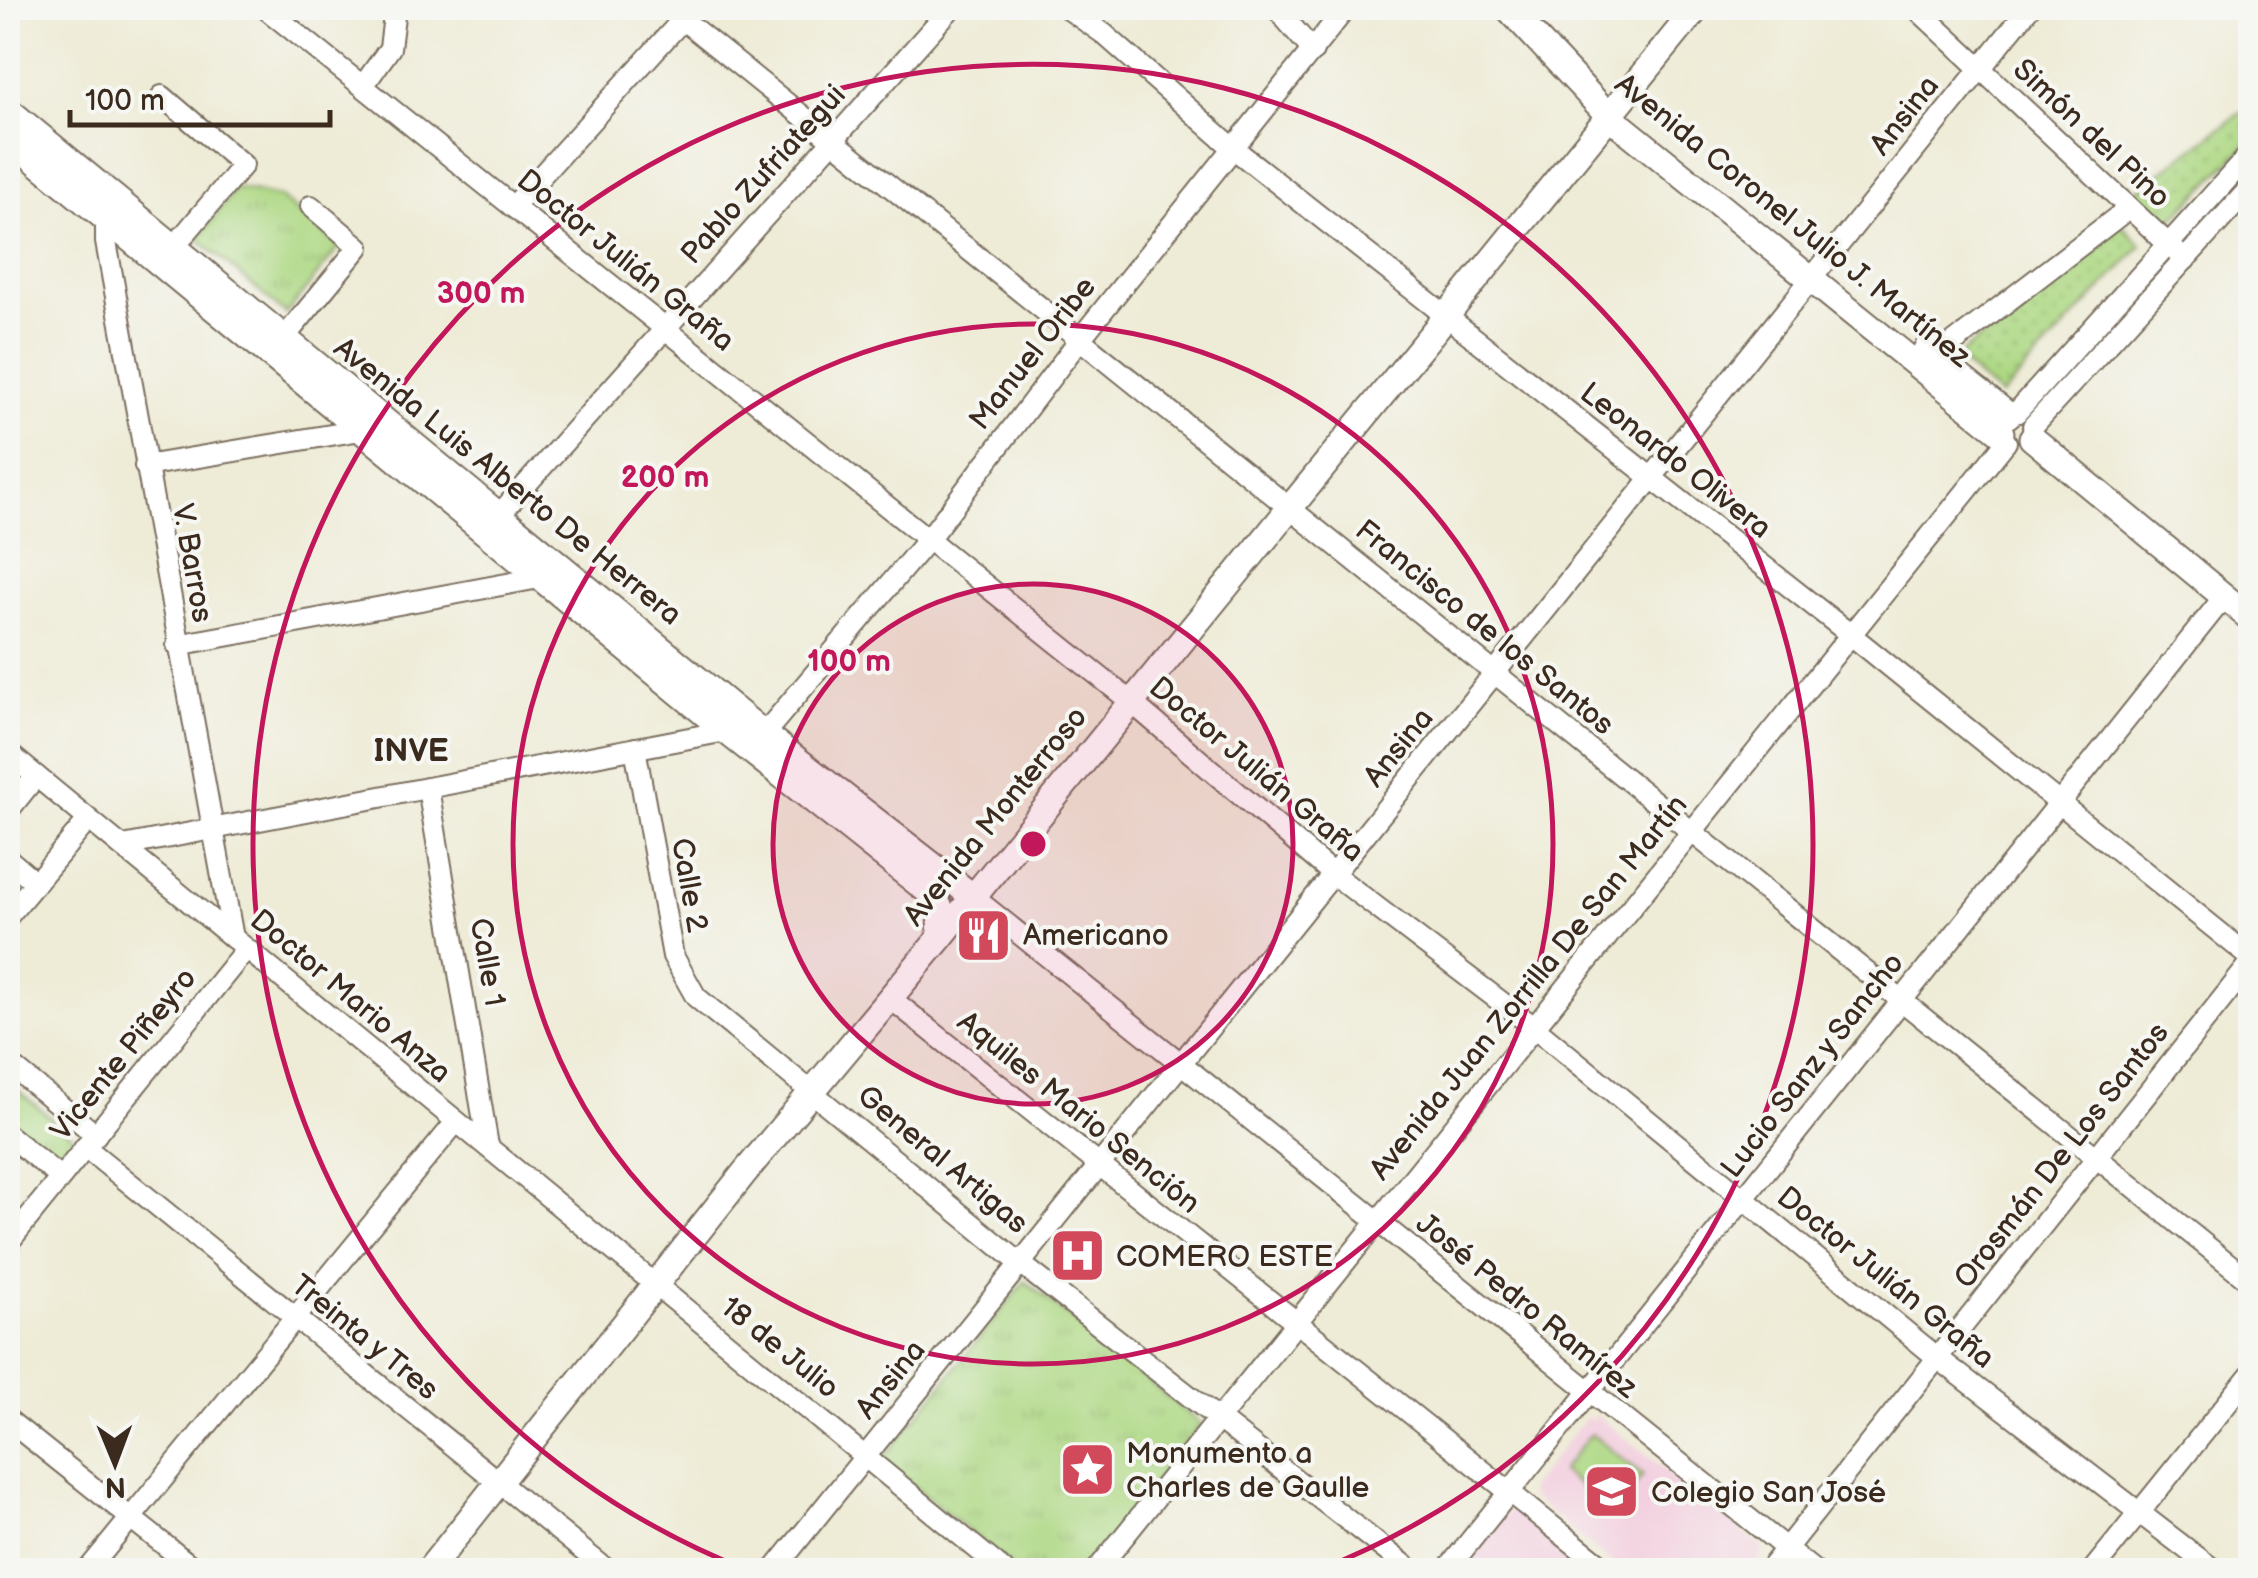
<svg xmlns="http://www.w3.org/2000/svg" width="2258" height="1578" viewBox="0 0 2258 1578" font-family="'Balsamiq Sans',sans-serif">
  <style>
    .built { fill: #f3cfdf }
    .grass { fill: url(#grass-dots); stroke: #748150; stroke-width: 2.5 }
    .park { fill: url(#park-tufts); stroke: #748150; stroke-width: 2.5 }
    .garden { fill: #add883; stroke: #748150; stroke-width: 2.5 }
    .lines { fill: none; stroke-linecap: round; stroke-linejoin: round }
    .minor-casing { stroke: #7a6e5e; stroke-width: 24 }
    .tertiary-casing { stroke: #7a6e5e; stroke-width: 29 }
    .minor { stroke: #fff; stroke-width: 20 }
    .tertiary { stroke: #fff; stroke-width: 25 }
    .ring { fill: none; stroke: #c2185b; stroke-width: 5 }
    .labels { text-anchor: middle; stroke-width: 8; stroke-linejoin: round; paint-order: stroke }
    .street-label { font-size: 30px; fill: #3b2a1e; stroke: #f6f6f2 }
    .poi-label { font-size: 30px; fill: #3b2a1e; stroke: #f6f6f2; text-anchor: start }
    .neighbourhood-label { font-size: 32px; font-weight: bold; fill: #3b2a1e; stroke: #f6f6f2 }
    .centre { fill: #c2185b; stroke: #f6f6f2; stroke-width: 5 }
    .ring-label { font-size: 30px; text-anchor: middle; font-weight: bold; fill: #c2185b; stroke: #f6f6f2; stroke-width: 8; stroke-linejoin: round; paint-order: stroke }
  </style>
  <defs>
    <pattern id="grass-dots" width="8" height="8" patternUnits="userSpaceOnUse" patternTransform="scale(2.5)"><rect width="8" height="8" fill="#add883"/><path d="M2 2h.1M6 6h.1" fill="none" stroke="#96ba71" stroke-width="1.8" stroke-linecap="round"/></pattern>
    <pattern id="park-tufts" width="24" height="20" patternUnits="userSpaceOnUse" patternTransform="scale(2.5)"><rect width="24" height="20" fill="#add883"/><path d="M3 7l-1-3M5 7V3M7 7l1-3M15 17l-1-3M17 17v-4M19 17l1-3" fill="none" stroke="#96ba71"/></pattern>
  </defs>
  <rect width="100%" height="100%" fill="#f6f6f2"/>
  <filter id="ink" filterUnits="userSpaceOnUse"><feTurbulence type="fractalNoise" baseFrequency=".01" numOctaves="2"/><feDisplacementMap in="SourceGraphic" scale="20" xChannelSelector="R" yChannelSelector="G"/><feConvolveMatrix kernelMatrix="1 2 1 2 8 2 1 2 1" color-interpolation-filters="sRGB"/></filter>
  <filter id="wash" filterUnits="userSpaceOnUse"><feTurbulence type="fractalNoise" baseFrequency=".0048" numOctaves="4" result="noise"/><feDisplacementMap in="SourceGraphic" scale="40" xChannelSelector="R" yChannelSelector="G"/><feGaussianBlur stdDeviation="2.25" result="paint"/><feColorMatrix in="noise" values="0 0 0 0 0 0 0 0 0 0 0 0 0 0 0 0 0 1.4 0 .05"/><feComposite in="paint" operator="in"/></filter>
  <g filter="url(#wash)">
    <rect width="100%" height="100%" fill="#eeebd6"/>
    <g class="built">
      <path d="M 1596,1415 L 1763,1547 L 1762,1555 L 1750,1570 L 1621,1570 L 1530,1496 L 1530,1489 L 1586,1417 L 1591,1421 Z"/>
      <path d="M 1513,1506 L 1593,1570 L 1461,1570 Z"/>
    </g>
    <g class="grass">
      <path d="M 2250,106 L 2250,142 L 2165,227 L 2129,196 Z"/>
      <path d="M 2120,224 L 2142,245 L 2001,396 L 1956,358 Z"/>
    </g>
    <g class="park">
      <path d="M 236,188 L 279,197 L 340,246 L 286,314 L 198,239 Z"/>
      <path d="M 8,1082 L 77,1140 L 58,1163 L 8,1122 Z"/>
      <path d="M 1025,1281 L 1201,1424 L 1087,1570 L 1016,1570 L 882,1460 Z"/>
    </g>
    <path class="garden" d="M 1591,1434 L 1643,1475 L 1614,1512 L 1561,1471 Z"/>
  </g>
  <g filter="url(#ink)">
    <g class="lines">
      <defs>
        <g id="minor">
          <path d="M 265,8 L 1130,701 L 1333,874 L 1534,1027 L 1939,1359 L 2214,1570"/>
          <path d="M 1067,8 L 1104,34 L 1233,148 L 1851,635 L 2250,957"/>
          <path d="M 1276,8 L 1313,51"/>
          <path d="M 1916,8 L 2185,260"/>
          <path d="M 682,19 L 2250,1281"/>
          <path d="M 363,86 L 390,48 L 395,8"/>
          <path d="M 162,96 L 243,165 L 174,247"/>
          <path d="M 513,207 L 693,8"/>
          <path d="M 113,211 L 106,221 L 106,242 L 233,938"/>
          <path d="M 284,338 L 359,247 L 311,206"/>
          <path d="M 1935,357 L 2129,208"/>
          <path d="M 2016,413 L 2250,154"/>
          <path d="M 2033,426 L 2250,188"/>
          <path d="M 145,466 L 361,430 L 367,423"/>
          <path d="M 499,515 L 951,8"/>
          <path d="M 177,645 L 539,578"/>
          <path d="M 635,748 L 673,956 L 696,997 L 1021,1264 L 1411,1570"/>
          <path d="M 8,753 L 1003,1570"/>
          <path d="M 428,788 L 488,1146"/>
          <path d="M 8,811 L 36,776"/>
          <path d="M 123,846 L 726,731 L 764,734 L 929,538 L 1080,339 L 1346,8"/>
          <path d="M 8,859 L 34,881"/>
          <path d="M 972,896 L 1813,1570"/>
          <path d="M 8,916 L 88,820"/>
          <path d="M 890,998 L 1607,1570"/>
          <path d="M 8,1063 L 96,1135"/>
          <path d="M 8,1135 L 60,1177"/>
          <path d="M 85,1147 L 607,1570"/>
          <path d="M 8,1243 L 246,949"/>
          <path d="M 8,1420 L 196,1570"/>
          <path d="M 88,1570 L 456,1122"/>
          <path d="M 774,1570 L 2029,8"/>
          <path d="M 1097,1570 L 2006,442"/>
          <path d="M 1447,1570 L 2224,597"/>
          <path d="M 1769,1570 L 2250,964"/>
          <path d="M 2093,1570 L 2250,1375"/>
        </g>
        <g id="tertiary">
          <path d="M 1508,8 L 1609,116 L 2001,433"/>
          <path d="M 8,110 L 764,734 L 972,896"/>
          <path d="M 8,138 L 726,731 L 934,896 L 941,910 L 940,938"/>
          <path d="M 1926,350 L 2008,415"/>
          <path d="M 2032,438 L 2250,618"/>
          <path d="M 429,1570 L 745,1172 L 940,938 L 1697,8"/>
        </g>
      </defs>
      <use href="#minor" class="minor-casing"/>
      <use href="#tertiary" class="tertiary-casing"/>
      <use href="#minor" class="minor"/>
      <use href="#tertiary" class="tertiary"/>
    </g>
  </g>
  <circle cx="1033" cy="844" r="260" fill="#c2185b" fill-opacity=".12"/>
  <g class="ring">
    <circle cx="1033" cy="844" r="260"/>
    <circle cx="1033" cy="844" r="520"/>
    <path d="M747 1570A780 780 0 1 1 1319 1570"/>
  </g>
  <defs>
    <symbol id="restaurant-square" viewBox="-11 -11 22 22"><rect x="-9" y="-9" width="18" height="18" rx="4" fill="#d1495b" stroke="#f6f6f2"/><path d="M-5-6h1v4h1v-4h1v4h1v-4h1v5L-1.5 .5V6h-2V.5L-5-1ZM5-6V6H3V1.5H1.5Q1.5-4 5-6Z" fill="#fff"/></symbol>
    <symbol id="hospital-square" viewBox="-11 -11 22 22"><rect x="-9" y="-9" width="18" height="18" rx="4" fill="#d1495b" stroke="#f6f6f2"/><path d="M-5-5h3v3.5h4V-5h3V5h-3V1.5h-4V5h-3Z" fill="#fff"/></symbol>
    <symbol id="sight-square" viewBox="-11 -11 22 22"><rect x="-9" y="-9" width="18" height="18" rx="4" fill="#d1495b" stroke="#f6f6f2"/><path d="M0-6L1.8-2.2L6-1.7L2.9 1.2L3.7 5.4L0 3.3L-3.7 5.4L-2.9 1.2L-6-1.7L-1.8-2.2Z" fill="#fff"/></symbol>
    <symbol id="school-square" viewBox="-11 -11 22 22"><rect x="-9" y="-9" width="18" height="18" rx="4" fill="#d1495b" stroke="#f6f6f2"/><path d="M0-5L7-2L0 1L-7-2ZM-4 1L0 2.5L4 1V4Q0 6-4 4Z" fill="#fff"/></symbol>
  </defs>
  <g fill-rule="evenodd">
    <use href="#restaurant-square" x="952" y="904" width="63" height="63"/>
    <use href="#hospital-square" x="1046" y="1224" width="63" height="63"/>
    <use href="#sight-square" x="1056" y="1438" width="63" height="63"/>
    <use href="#school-square" x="1580" y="1460" width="63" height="63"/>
  </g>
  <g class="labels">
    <g class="street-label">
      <text transform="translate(1904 115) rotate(-52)" y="10">Ansina</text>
      <text transform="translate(2092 133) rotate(43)" y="10">Simón del Pino</text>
      <text transform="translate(763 174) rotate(-48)" y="10">Pablo Zufriategui</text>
      <text transform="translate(1793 220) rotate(39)" y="10">Avenida Coronel Julio J. Martínez</text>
      <text transform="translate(626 260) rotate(39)" y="10">Doctor Julián Graña</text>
      <text transform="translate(1032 353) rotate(-52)" y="10">Manuel Oribe</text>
      <text transform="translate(1676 460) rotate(38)" y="10">Leonardo Olivera</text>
      <text transform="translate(508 481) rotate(39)" y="10">Avenida Luis Alberto De Herrera</text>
      <text transform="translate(193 563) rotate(80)" y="10">V. Barros</text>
      <text transform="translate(1485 627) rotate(39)" y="10">Francisco de los Santos</text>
      <text transform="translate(1398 747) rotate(-51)" y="10">Ansina</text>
      <text transform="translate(1257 769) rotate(40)" y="10">Doctor Julián Graña</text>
      <text transform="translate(995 816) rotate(-51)" y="10">Avenida Monterroso</text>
      <text transform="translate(690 885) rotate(80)" y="10">Calle 2</text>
      <text transform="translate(488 962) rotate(80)" y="10">Calle 1</text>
      <text transform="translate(1528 987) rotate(-51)" y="10">Avenida Juan Zorrilla De San Martín</text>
      <text transform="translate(351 996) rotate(40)" y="10">Doctor Mario Anza</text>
      <text transform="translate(123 1054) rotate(-51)" y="10">Vicente Piñeyro</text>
      <text transform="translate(1812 1065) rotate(-52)" y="10">Lucio Sanz y Sancho</text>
      <text transform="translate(1079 1112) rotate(39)" y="10">Aquiles Mario Sención</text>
      <text transform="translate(2061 1155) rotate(-52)" y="10">Orosmán De Los Santos</text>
      <text transform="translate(943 1159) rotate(40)" y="10">General Artigas</text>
      <text transform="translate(1886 1277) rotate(39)" y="10">Doctor Julián Graña</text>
      <text transform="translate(1527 1305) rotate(39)" y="10">José Pedro Ramírez</text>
      <text transform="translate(365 1337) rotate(39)" y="10">Treinta y Tres</text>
      <text transform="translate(780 1347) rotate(39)" y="10">18 de Julio</text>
      <text transform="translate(890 1379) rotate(-51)" y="10">Ansina</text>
    </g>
    <g class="poi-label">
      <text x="1023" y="945">Americano</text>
      <text x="1116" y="1266">COMERO ESTE</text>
      <text x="1126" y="1463">Monumento a<tspan x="1126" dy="34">Charles de Gaulle</tspan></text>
      <text x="1651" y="1502">Colegio San José</text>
    </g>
    <g class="neighbourhood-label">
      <text x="411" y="761">INVE</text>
    </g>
  </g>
  <circle cx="1033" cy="844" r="15" class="centre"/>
  <g class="ring-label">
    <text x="481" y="303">300 m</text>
    <text x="665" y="487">200 m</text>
    <text x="849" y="671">100 m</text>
  </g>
  <rect width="2258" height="1578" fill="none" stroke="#f6f6f2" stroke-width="40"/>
  <g transform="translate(115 1463) rotate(179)" stroke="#f6f6f2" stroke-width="8" paint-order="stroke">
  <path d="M0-8L18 38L0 25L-18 38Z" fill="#3b2a1e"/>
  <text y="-15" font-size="28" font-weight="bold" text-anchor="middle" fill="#3b2a1e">N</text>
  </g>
  <path d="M70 110v15h260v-15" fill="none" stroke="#3b2a1e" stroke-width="5"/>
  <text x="85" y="110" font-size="30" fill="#3b2a1e" stroke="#f6f6f2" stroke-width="8" paint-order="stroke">100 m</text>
</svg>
